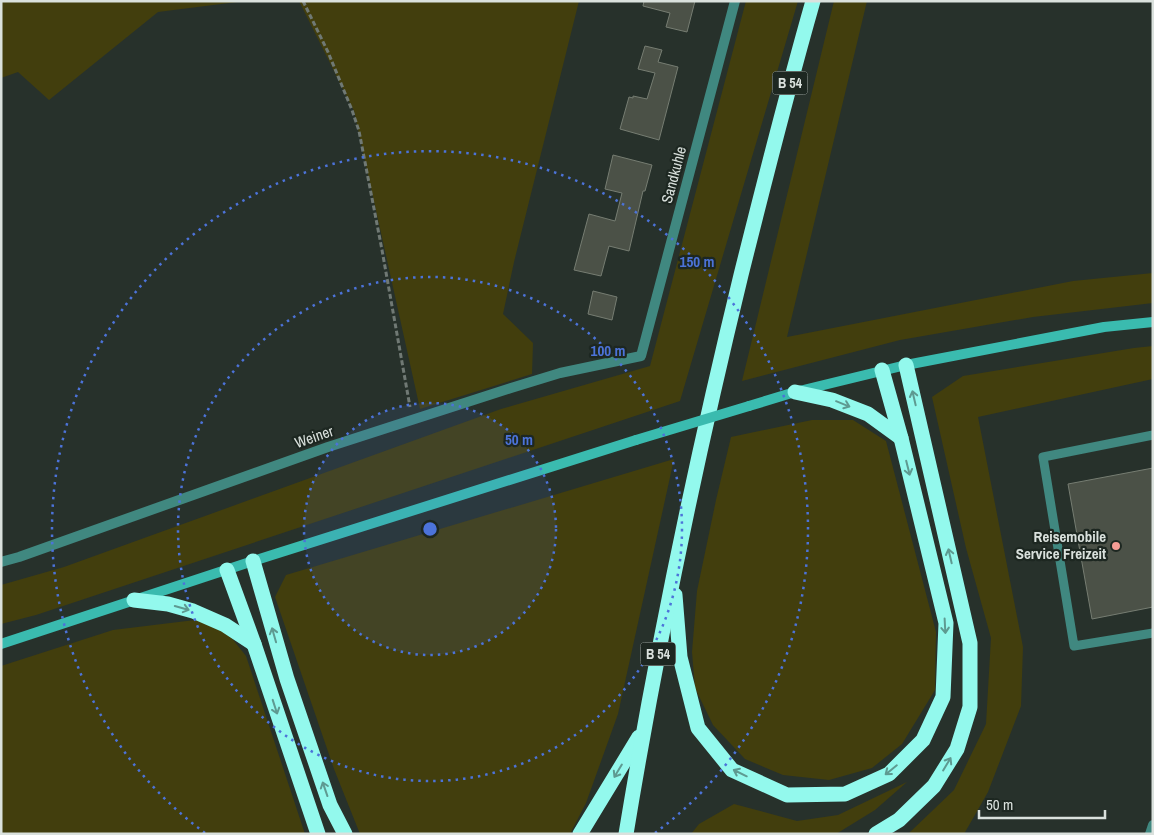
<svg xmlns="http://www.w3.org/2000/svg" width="1154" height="835" viewBox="0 0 1154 835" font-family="'Archivo Narrow',sans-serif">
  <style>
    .green { fill: #423e0d }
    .building { fill: #4b5147; stroke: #767d72 }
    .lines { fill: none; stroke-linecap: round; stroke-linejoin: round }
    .path { stroke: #707974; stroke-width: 3; stroke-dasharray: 5 2.5; stroke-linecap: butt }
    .lane { stroke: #408880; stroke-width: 9 }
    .street { stroke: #408880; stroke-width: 10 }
    .secondary { stroke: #3abbaf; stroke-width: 10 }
    .highway { stroke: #93f9ed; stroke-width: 15 }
    .secondary-bridge { stroke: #3abbaf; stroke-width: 10 }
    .oneway { stroke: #5e9a91 }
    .ring { fill: none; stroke: #4c73d9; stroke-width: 2.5; stroke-dasharray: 2.5 5 }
    .poi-dot { fill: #f59c95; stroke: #1d2721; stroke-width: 2 }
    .labels { text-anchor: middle; stroke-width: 4.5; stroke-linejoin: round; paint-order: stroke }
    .shield { fill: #1d2721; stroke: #a1a9a5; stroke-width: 1 }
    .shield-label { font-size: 14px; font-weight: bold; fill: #dae1dd }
    .street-label { font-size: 15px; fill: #dae1dd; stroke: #1d2721 }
    .poi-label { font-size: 15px; font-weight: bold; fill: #dae1dd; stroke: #1d2721; text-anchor: end }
    .centre { fill: #4c73d9; stroke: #1d2721; stroke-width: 2.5 }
    .ring-label { font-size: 15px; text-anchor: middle; font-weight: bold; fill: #4c73d9; stroke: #1d2721; stroke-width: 4.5; stroke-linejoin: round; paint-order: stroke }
  </style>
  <rect width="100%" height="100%" fill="#27312b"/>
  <g class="green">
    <path d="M 1,1 L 245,1 L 158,12 L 49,100 L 18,72 L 1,78 Z"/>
    <path d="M 299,1 L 579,1 L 514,262 L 503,314 L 533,343 L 532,374 L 420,409 L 354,111 Z"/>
    <path d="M 746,1 L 798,1 L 680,401 L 36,615 L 1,624 L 1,585 L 64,567 L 501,409 L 650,366 Z"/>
    <path d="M 834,1 L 867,1 L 787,337 L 1073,281 L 1153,273 L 1153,303 L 1033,317 L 900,340 L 742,381 Z"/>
    <path d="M 1153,346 L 1153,379 L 978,417 L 1023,647 L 1021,706 L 988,792 L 964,834 L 908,834 L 954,790 L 986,724 L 991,638 L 966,548 L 932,397 L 963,376 L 1134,348 Z"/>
    <path d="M 812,420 L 853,420 L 886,441 L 936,632 L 935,690 L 902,744 L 872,768 L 829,780 L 783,775 L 745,759 L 713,725 L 695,688 L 692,652 L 697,591 L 716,500 L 731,437 Z"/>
    <path d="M 674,459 L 618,714 L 586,803 L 570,834 L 360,834 L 334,769 L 275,597 L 286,575 Z"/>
    <path d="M 195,620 L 226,631 L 246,656 L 305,834 L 1,834 L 1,666 L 113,630 Z"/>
    <path d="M 907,782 L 875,810 L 836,834 L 691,834 L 699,824 L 734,804 L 797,821 L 838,815 Z"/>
  </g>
  <g class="building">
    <path d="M 644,1 L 695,1 L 687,32 L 666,27 L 670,13 L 643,6 Z"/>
    <path d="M 645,46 L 662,50 L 658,62 L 678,67 L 659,140 L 620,129 L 629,97 L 633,98 L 633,96 L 647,99 L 655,73 L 638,69 Z"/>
    <path d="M 613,155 L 652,165 L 645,191 L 643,191 L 629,251 L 609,246 L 601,276 L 574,270 L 589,214 L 615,221 L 622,193 L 605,189 Z"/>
    <path d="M 593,291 L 617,297 L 612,320 L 588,314 Z"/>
    <path d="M 1153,468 L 1153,607 L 1092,619 L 1068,484 Z"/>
  </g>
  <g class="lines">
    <path class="path" d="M 303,1 L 328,52 L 352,110 L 359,131 L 382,250 L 410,407"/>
    <path class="lane" d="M 1153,435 L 1043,457 L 1074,646 L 1153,633"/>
    <g class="street">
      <path d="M 1,562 L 19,557 L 328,447 L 511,388 L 560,373 L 641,356 L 735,1"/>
      <path d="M 1150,834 L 1153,825"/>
    </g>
    <g class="secondary">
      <path d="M 749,406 L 795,392 L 906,365 L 1104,327 L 1153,322"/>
      <path d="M 1,644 L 253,561 L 636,440"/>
    </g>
    <g class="highway">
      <path d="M 795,392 L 832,400 L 868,414 L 901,438"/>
      <path d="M 253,561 L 287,679 L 330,805 L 345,834"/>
      <path d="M 227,570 L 254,644 L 318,834"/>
      <path d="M 675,595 L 680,657 L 698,728 L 732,770 L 787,795 L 845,794 L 889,774 L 923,740 L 943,697 L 946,623 L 901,438 L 882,370"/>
      <path d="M 134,600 L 168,604 L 193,611 L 225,625 L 254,644"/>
      <path d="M 580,834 L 639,737"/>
      <path d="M 626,834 C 657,646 696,460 741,275 C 764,183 787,92 813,1"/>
      <path d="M 876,834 L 899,820 L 934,786 L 957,749 L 970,707 L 970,643 L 906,365"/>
    </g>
    <path class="secondary-bridge" d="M 636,440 L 749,406"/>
  </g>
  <defs><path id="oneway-shaft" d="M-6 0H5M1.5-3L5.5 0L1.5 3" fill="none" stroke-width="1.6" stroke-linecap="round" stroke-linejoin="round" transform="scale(1.25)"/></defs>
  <g class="oneway">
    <use href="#oneway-shaft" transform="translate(914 398) rotate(-103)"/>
    <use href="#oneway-shaft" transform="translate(843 404) rotate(22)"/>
    <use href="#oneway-shaft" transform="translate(908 468) rotate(76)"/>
    <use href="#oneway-shaft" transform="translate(950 556) rotate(-103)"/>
    <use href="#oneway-shaft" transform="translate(182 608) rotate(16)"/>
    <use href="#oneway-shaft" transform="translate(945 626) rotate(87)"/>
    <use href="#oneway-shaft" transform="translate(274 635) rotate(-106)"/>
    <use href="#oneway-shaft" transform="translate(275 707) rotate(72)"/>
    <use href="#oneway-shaft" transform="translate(947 764) rotate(-59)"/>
    <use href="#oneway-shaft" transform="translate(891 770) rotate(141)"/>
    <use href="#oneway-shaft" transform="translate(618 771) rotate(121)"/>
    <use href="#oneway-shaft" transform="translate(740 773) rotate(-154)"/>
    <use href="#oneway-shaft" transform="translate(325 789) rotate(-109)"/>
  </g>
  <circle cx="430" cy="529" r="126" fill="#4c73d9" fill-opacity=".12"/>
  <g class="ring">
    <circle cx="430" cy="529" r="126"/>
    <circle cx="430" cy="529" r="252"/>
    <path d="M205 833A378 378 0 1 1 655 833"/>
  </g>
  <circle class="poi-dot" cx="1116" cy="546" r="5"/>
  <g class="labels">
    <g class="shield">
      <rect x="772.5" y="71.5" width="35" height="23" rx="4"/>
      <rect x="640.5" y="642.5" width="35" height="23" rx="4"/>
    </g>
    <g class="shield-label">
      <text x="790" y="88">B 54</text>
      <text x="658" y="659">B 54</text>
    </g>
    <g class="street-label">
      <text transform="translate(674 175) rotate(-75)" y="5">Sandkuhle</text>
      <text transform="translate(314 437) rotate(-19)" y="5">Weiner</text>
    </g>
    <g class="poi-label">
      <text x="1106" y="542">Reisemobile<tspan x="1106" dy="17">Service Freizeit</tspan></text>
    </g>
  </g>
  <circle cx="430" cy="529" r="8" class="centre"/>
  <g class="ring-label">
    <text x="697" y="267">150 m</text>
    <text x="608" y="356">100 m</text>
    <text x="519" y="445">50 m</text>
  </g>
  <rect width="1154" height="835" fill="none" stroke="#dae1dd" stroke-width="5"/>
  <path d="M979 810v8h126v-8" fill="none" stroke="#dae1dd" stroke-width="2.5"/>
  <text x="986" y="810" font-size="15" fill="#dae1dd" stroke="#1d2721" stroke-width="4" paint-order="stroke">50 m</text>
</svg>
